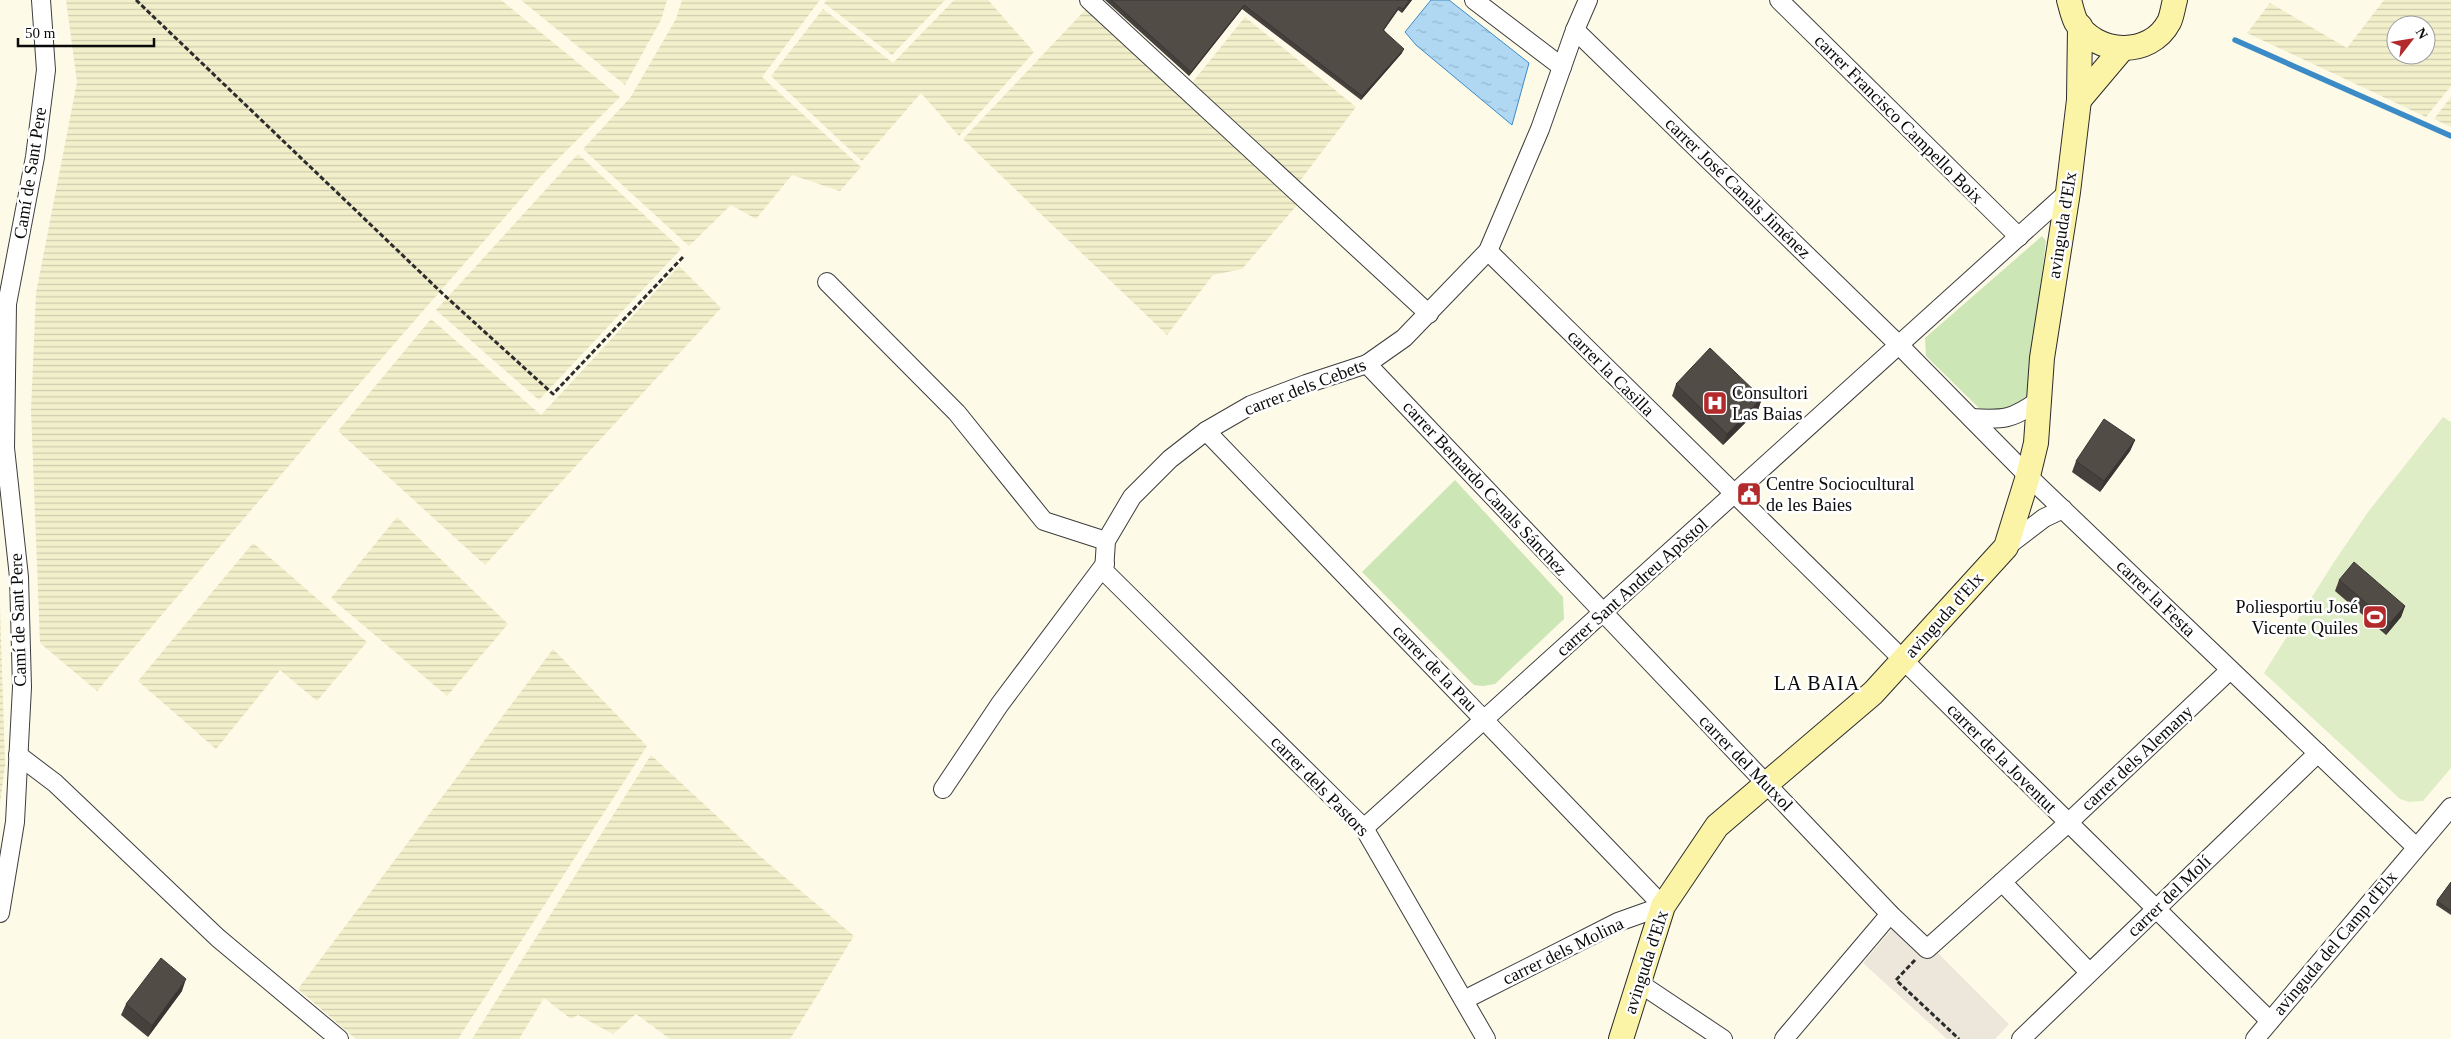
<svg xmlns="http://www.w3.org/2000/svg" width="2451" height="1039" viewBox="0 0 2451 1039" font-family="'Times New Roman',serif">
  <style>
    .farmland { fill: url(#farmland-rules); fill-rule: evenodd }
    .grass { fill: #cde6b5 }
    .pitch { fill: #dfedc6 }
    .plaza { fill: #ece7da }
    .water { fill: url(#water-ripples); stroke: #3a8bc6 }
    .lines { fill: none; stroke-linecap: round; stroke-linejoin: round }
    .stream { stroke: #3a8bc6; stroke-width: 5.5 }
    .street-casing { stroke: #3d3d3d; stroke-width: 20 }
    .secondary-casing { stroke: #2c2c2c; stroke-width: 26 }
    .path { stroke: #2c2c2c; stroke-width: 3; stroke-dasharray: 5 2.5; stroke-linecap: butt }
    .street { stroke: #fff; stroke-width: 18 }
    .secondary { stroke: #fbf4a6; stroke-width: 24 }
    .wall { fill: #47413d }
    .shaded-wall { fill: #393532 }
    .building { fill: #524c47; stroke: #393532 }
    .labels { text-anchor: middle; stroke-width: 5; stroke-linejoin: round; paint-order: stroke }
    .street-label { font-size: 18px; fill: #0a0a0a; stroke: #fff }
    .poi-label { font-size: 18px; fill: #0a0a0a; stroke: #fff; text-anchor: start }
    .quarter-label { font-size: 20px; letter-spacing: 1px; fill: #0a0a0a; stroke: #fff }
  </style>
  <defs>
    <pattern id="farmland-rules" width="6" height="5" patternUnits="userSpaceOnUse" patternTransform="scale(1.25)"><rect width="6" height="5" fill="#f2efcb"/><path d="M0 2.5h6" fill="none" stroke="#ceccad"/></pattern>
    <pattern id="water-ripples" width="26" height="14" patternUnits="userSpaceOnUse" patternTransform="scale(1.25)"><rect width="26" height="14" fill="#b0d8f3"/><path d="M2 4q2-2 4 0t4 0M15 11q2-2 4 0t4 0" fill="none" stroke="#96b8cf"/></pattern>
  </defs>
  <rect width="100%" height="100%" fill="#fefae8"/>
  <g class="farmland">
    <path d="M 66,0 L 501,0 L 620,97 L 538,179 L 321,428 L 97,691 L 40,643 L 31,410 L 36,293 L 77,82 Z"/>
    <path d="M 521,0 L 667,0 L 661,20 L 625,85 Z"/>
    <path d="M 682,0 L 820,0 L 762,77 L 861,167 L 840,191 L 792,175 L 756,219 L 731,205 L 689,246 L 583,149 L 630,98 L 676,19 Z"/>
    <path d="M 827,0 L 945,0 L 892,55 L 824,3 Z"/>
    <path d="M 954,0 L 988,0 L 1034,52 L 959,136 L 921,93 L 862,161 L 771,76 L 823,9 L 893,63 Z"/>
    <path d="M 2384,0 L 2451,0 L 2451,86 L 2426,117 L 2247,33 L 2270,3 L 2347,48 ZM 2396,25 L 2426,25 L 2426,55 L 2396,55 Z"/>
    <path d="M 1087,8 L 1298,204 L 1242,269 L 1213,275 L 1167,335 L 963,139 Z"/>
    <path d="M 1245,17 L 1356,107 L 1299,182 L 1191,84 Z"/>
    <path d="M 2451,97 L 2451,127 L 2434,119 Z"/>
    <path d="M 578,154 L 681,249 L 539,400 L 436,310 Z"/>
    <path d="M 679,266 L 721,308 L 485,565 L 338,431 L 431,319 L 541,415 Z"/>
    <path d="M 397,517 L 508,624 L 447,696 L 331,598 Z"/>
    <path d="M 253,543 L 367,642 L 317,701 L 280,670 L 216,749 L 138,681 Z"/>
    <path d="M 0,604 L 5,765 L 0,804 Z"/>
    <path d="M 553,649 L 647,746 L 458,1039 L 356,1039 L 298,989 Z"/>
    <path d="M 651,755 L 761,857 L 854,936 L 790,1039 L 670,1039 L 636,1014 L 613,1034 L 578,1015 L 571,1019 L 544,998 L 519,1039 L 472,1039 Z"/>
  </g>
  <g class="grass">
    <path d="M 2042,236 L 2046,241 L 2026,404 L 1986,415 L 1926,356 L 1925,338 Z"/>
    <path d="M 1455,480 L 1563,597 L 1564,619 L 1495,684 L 1483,686 L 1474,685 L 1362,572 Z"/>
  </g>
  <path class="pitch" d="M 2443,417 L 2451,422 L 2451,768 L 2423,801 L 2409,802 L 2400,799 L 2264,673 L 2334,562 L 2368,512 Z"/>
  <path class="plaza" d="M 1902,917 L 2009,1024 L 1995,1039 L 1947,1039 L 1863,963 Z"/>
  <path class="water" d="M 1431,0 L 1449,0 L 1529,63 L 1512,125 L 1416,45 L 1405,32 Z"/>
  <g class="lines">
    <path class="stream" d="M 2235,40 L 2451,136"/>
    <defs>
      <g id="street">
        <path d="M 1089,0 L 1429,314"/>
        <path d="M 1474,0 L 1562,67"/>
        <path d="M 1779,0 L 2019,237"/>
        <path d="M 1575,30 L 1900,346 L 2028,476 L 2416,847"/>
        <path d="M 1488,251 L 2270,1021"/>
        <path d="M 827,282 L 957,413 L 1044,521 L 1106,541"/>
        <path d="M 1367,364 L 1890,914 L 1927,949 L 2068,823 L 2230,670"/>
        <path d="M 1971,418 C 2003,420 2012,420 2039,400"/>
        <path d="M 1206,431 L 1663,906 L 1618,922 L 1464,1000"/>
        <path d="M 2006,547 L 2044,518 L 2063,509"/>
        <path d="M 18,755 L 55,783 L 218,938 L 339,1039"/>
        <path d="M 943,789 L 1000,704 L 1105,564"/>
        <path d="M 1364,828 L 2068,192"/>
        <path d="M 2002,882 L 2089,972"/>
        <path d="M 0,913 L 15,822 L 22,687 L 19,577 L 5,448 L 7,304 L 35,157 L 46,70 L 41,0"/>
        <path d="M 1639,983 L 1723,1039"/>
        <path d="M 1486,1039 L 1364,828 L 1104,571 L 1106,541 L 1132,497 L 1170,459 L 1206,431 L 1251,405 L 1306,384 L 1367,364 L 1404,338 L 1488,251 L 1540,129 L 1575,30 L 1588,0"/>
        <path d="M 1784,1039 L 1890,914"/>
        <path d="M 2021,1039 L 2318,753"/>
        <path d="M 2255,1039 L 2451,807"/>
      </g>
      <g id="secondary">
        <path d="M 2069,0 C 2071,7 2073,16 2076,22 C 2096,55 2150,58 2169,22 C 2172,16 2173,7 2175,0"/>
        <path d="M 2079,100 L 2122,49"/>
        <path d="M 1621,1039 L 1663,906 L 1717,826 L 1873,693 L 2006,547 L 2028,476 L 2036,443 L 2042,358 L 2068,192 L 2079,100 L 2080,26"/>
      </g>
    </defs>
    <use href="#street" class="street-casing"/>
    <use href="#secondary" class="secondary-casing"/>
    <g class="path">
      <path d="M 136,0 L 443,294 L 553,394 L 683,257"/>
      <path d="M 1915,960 L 1896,980 L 1959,1039"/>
    </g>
    <use href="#street" class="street"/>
    <use href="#secondary" class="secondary"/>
  </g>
  <g class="wall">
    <path d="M 1105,0 L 1412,0 L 1402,13 L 1398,10 L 1384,30 L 1402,53 L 1361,100 L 1242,9 L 1189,76 Z"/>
    <path d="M 1676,384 L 1762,398 L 1758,410 L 1723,445 L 1672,396 Z"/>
    <path d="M 2135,440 L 2130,451 L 2100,492 L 2072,472 L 2076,461 Z"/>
    <path d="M 2339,580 L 2405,606 L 2401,617 L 2386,635 L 2335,591 Z"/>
    <path d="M 2451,882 L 2451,915 L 2436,905 L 2437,901 Z"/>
    <path d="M 182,991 L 148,1037 L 121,1015 L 126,1004 Z"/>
  </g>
  <g class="shaded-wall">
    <path d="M 1410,0 L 1412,0 L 1402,13 L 1403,9 Z"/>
    <path d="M 1244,5 L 1242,9 L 1189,76 L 1191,72 Z"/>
    <path d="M 1399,7 L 1398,10 L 1381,34 L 1383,30 Z"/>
    <path d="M 1404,49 L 1402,53 L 1361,100 L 1362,96 Z"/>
    <path d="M 1762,398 L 1758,410 L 1723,445 L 1727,434 Z"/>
    <path d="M 2135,440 L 2130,451 L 2100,492 L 2104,481 Z"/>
    <path d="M 2405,606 L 2401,617 L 2386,635 L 2390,623 Z"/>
    <path d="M 186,979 L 182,991 L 148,1037 L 152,1026 Z"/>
  </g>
  <g class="building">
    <path d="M 1111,0 L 1410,0 L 1403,9 L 1399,7 L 1383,30 L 1404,49 L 1362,96 L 1244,5 L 1191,72 Z"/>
    <path d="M 1710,348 L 1762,398 L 1727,434 L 1676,384 Z"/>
    <path d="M 2104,419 L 2135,440 L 2104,481 L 2076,461 Z"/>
    <path d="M 2354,562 L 2405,606 L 2390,623 L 2339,580 Z"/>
    <path d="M 2451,882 L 2451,911 L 2437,901 Z"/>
    <path d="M 161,958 L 186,979 L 152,1026 L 126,1004 Z"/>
  </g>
  <defs>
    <symbol id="hospital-square" viewBox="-11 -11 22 22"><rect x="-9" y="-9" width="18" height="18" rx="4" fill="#b32a2d" stroke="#fff"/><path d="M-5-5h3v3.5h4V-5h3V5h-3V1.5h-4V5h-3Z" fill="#fff"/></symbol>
    <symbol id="civic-square" viewBox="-11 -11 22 22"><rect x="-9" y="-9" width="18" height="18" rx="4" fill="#b32a2d" stroke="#fff"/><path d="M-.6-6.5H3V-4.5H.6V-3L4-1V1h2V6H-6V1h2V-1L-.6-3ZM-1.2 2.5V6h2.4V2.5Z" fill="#fff"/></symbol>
    <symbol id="stadium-square" viewBox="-11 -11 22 22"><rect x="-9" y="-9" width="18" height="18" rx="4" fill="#b32a2d" stroke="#fff"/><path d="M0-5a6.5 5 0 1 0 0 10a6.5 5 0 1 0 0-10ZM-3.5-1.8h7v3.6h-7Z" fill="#fff"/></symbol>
  </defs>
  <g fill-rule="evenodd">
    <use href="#hospital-square" x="1701" y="389" width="28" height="28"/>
    <use href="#civic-square" x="1735" y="480" width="28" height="28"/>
    <use href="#stadium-square" x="2361" y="603" width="28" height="28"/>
  </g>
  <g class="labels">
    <g class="street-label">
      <text transform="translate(1899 119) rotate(45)" y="6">carrer Francisco Campello Boix</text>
      <text transform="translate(30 173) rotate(-81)" y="6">Camí de Sant Pere</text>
      <text transform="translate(1738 188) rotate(44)" y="6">carrer José Canals Jiménez</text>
      <text transform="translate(2062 225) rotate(-81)" y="6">avinguda d'Elx</text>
      <text transform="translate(1611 373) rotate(45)" y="6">carrer la Casilla</text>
      <text transform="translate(1305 387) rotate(-21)" y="6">carrer dels Cebets</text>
      <text transform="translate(1485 488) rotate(47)" y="6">carrer Bernardo Canals Sánchez</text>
      <text transform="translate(1632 587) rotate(-42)" y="6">carrer Sant Andreu Apòstol</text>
      <text transform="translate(2156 598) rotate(44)" y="6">carrer la Festa</text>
      <text transform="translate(1944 615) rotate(-48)" y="6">avinguda d'Elx</text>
      <text transform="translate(18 620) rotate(-92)" y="6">Camí de Sant Pere</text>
      <text transform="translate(1435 668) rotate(46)" y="6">carrer de la Pau</text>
      <text transform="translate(2002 758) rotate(45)" y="6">carrer de la Joventut</text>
      <text transform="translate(2137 758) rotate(-43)" y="6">carrer dels Alemany</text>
      <text transform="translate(1746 763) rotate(46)" y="6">carrer del Mutxol</text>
      <text transform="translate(1320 786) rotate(46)" y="6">carrer dels Pastors</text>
      <text transform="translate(2169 896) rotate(-44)" y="6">carrer del Molí</text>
      <text transform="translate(2335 943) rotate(-50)" y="6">avinguda del Camp d'Elx</text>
      <text transform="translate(1563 951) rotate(-26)" y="6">carrer dels Molina</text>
      <text transform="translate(1646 962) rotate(-72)" y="6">avinguda d'Elx</text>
    </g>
    <g class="poi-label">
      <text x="1732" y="399">Consultori<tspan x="1732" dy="21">Las Baias</tspan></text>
      <text x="1766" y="490">Centre Sociocultural<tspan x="1766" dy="21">de les Baies</tspan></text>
      <text x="2358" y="613" text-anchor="end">Poliesportiu José<tspan x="2358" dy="21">Vicente Quiles</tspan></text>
    </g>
    <g class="quarter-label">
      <text x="1817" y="690">LA BAIA</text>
    </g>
  </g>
  <g transform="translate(2411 40) rotate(59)"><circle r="24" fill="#ffffff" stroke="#9d9d9d"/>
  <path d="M0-4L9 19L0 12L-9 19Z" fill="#b32a2d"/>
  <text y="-8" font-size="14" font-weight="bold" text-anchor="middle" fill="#0a0a0a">N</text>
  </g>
  <path d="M18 38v8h136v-8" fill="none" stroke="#0a0a0a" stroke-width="2.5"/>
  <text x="25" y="38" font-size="15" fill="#0a0a0a" stroke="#ffffff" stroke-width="4" paint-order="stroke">50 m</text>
</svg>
